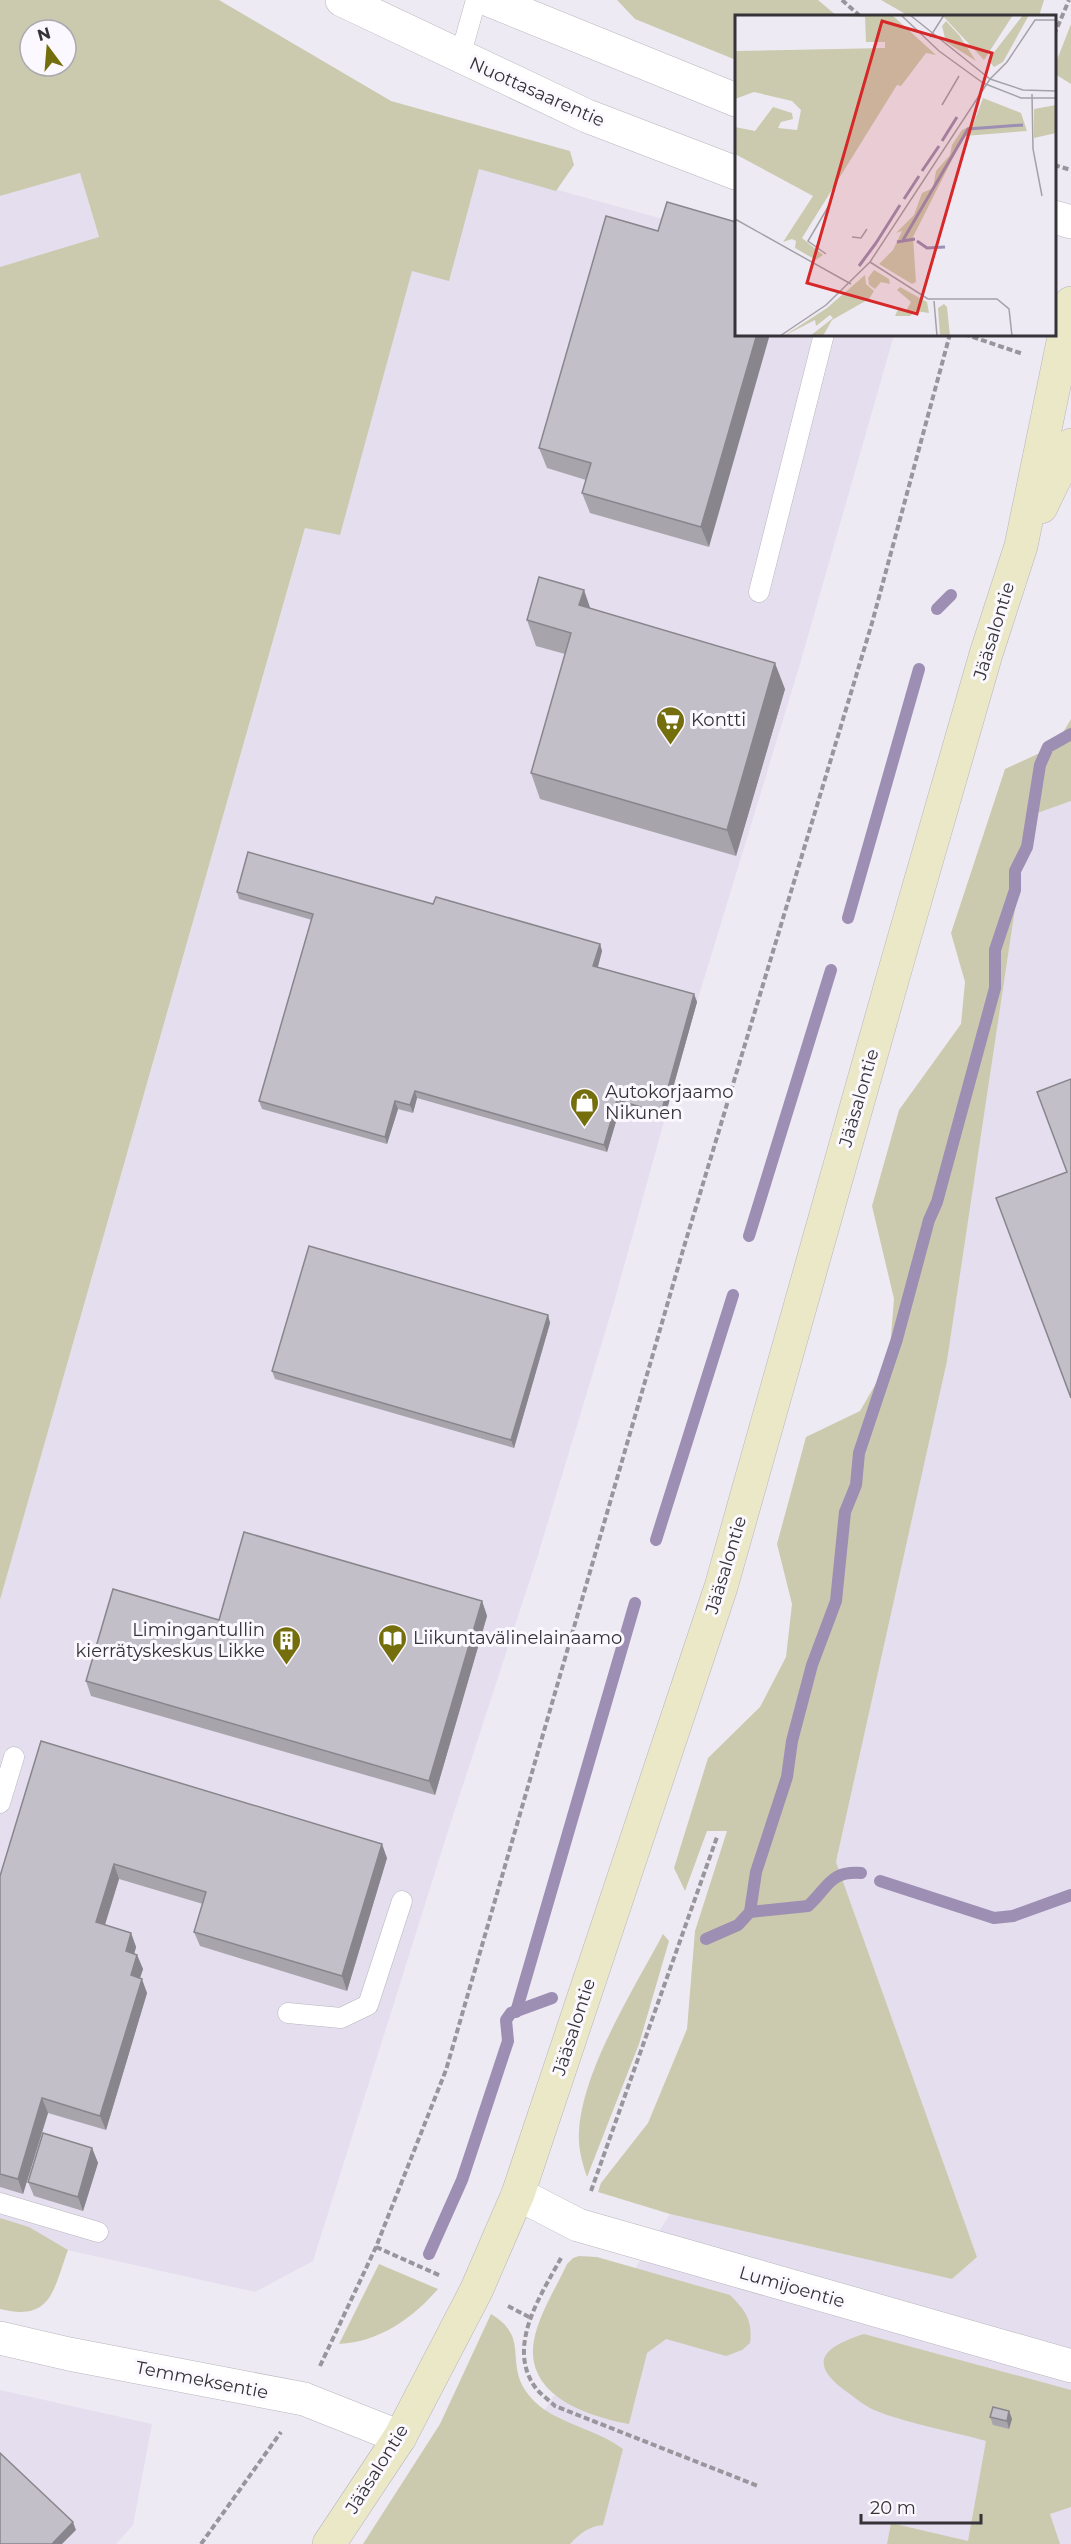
<svg xmlns="http://www.w3.org/2000/svg" width="1071" height="2544" viewBox="0 0 1071 2544" font-family="Montserrat,sans-serif">
  <style>
    .built { fill: #e4deee }
    .green { fill: #cbcaaf; fill-rule: evenodd }
    .lines { fill: none; stroke-linecap: round; stroke-linejoin: round }
    .stream { stroke: #9d8eb3; stroke-width: 12 }
    .service-casing { stroke: #b8b5bd; stroke-width: 21 }
    .minor-casing { stroke: #b8b5bd; stroke-width: 34 }
    .tertiary-casing { stroke: #b8b5bd; stroke-width: 34 }
    .secondary-casing { stroke: #b8b5bd; stroke-width: 34 }
    .path { stroke: #98959c; stroke-width: 4; stroke-dasharray: 6 3; stroke-linecap: butt }
    .service { stroke: #fff; stroke-width: 20 }
    .minor { stroke: #fff; stroke-width: 33 }
    .tertiary { stroke: #fff; stroke-width: 33 }
    .secondary { stroke: #eae8c6; stroke-width: 33 }
    .wall { fill: #a7a4ac }
    .shaded-wall { fill: #88868c }
    .building { fill: #c2bfc8; stroke: #88868c; stroke-width: 1.5 }
    .labels { text-anchor: middle; stroke-width: 6; stroke-linejoin: round; paint-order: stroke }
    .street-label { font-size: 18px; fill: #353337; stroke: #fbf8ff }
    .poi-label { font-size: 18px; fill: #353337; stroke: #fbf8ff; text-anchor: start }
    .inset-river { fill: none; stroke: #9d8eb3; stroke-width: 3 }
    .inset-road { fill: none; stroke: #a4a1a8; stroke-width: 1.5 }
    .view { fill: #d62828; fill-opacity: 0.15; stroke: #d62828; stroke-width: 3 }
    .inset-edge { fill: none; stroke: #353337; stroke-width: 3 }
  </style>
  <rect width="100%" height="100%" fill="#eeeaf3"/>
  <g class="built">
    <path d="M 413,150 L 674,222 L 736,334 L 894,335 L 800,664 L 697,1002 L 613,1306 L 538,1555 L 448,1831 L 313,2261 L 255,2292 L 0,2235 L 0,1600 Z"/>
    <path d="M 80,173 L 99,238 L 0,267 L 0,196 Z"/>
    <path d="M 1071,801 L 1071,2544 L 459,2544 L 670,2214 L 952,2279 L 977,2257 L 836,1862 L 947,1361 L 1029,816 Z"/>
    <path d="M 0,2390 L 152,2424 L 133,2525 L 116,2544 L 0,2544 Z"/>
  </g>
  <g class="green">
    <path d="M 0,0 L 219,0 L 391,101 L 570,151 L 574,165 L 556,191 L 479,169 L 449,281 L 412,271 L 340,535 L 305,528 L 0,1600 L 0,267 L 99,237 L 80,173 L 0,196 ZM 30,30 L 66,30 L 66,66 L 30,66 Z"/>
    <path d="M 617,0 L 818,0 L 837,16 L 736,16 L 736,60 L 635,19 Z"/>
    <path d="M 881,0 L 1044,0 L 1039,16 L 909,16 Z"/>
    <path d="M 1071,24 L 1071,84 L 1055,74 L 1055,65 Z"/>
    <path d="M 1071,719 L 1071,801 L 1029,816 L 947,1361 L 836,1862 L 977,2257 L 952,2279 L 670,2214 L 598,2192 L 601,2183 L 648,2123 L 687,2029 L 695,1931 L 727,1831 L 707,1831 L 685,1891 L 674,1868 L 708,1758 L 760,1707 L 786,1657 L 792,1604 L 777,1544 L 806,1437 L 860,1411 L 889,1361 L 894,1299 L 872,1206 L 899,1110 L 961,1024 L 965,982 L 951,933 L 1005,769 L 1055,746 Z"/>
    <path d="M 663,1934 L 669,1941 L 639,2044 L 587,2177 C 582,2162 578,2148 579,2132 C 582,2070 634,1989 663,1934 Z"/>
    <path d="M 0,2218 L 29,2227 L 68,2250 C 53,2290 52,2322 0,2309 Z"/>
    <path d="M 579,2256 L 597,2257 L 730,2295 C 745,2310 753,2320 750,2343 L 742,2350 L 726,2356 L 666,2339 L 647,2353 L 629,2424 C 586,2416 524,2395 534,2340 C 539,2314 556,2288 567,2264 L 573,2258 Z"/>
    <path d="M 379,2264 L 438,2289 C 413,2318 379,2342 339,2344 Z"/>
    <path d="M 491,2314 C 529,2337 506,2359 525,2390 C 546,2423 593,2426 623,2449 L 603,2525 C 589,2526 579,2534 570,2544 L 363,2544 L 440,2424 Z"/>
    <path d="M 864,2334 L 1071,2390 L 1071,2507 L 1050,2514 L 1060,2544 L 887,2544 L 891,2523 L 968,2541 L 986,2441 C 951,2431 908,2424 874,2410 C 863,2405 853,2396 843,2389 C 805,2360 829,2345 864,2334 Z"/>
  </g>
  <g class="lines">
    <g class="stream">
      <path d="M 937,609 L 951,595"/>
      <path d="M 848,918 L 919,669"/>
      <path d="M 749,1236 L 831,970"/>
      <path d="M 656,1540 L 733,1295"/>
      <path d="M 880,1881 L 994,1918 L 1013,1916 L 1071,1895"/>
      <path d="M 750,1912 L 756,1872 L 787,1777 L 792,1741 L 812,1665 L 836,1601 L 845,1512 L 856,1485 L 859,1453 L 897,1339 L 929,1220 L 937,1202 L 995,988 L 995,950 L 1015,890 L 1015,871 L 1027,847 L 1040,765 L 1048,747 L 1071,734"/>
      <path d="M 706,1939 L 738,1925 L 750,1912 L 808,1906 C 829,1887 829,1871 861,1873"/>
      <path d="M 516,2012 L 635,1603"/>
      <path d="M 429,2254 L 462,2180 L 508,2041 L 506,2020 L 511,2013 L 552,1998"/>
    </g>
    <defs>
      <g id="service">
        <path d="M 460,57 L 476,0"/>
        <path d="M 759,592 L 824,334"/>
        <path d="M 0,1803 L 14,1757"/>
        <path d="M 288,2013 L 341,2018 L 368,2005 L 402,1901"/>
        <path d="M 0,2203 L 98,2232"/>
      </g>
      <g id="minor">
        <path d="M 518,2194 L 578,2225 L 1071,2366"/>
        <path d="M 0,2338 L 69,2354 L 304,2399 L 400,2437"/>
      </g>
      <g id="tertiary">
        <path d="M 342,0 L 587,116 L 736,173"/>
        <path d="M 489,0 L 736,100"/>
        <path d="M 1054,217 L 1071,222"/>
      </g>
      <g id="secondary">
        <path d="M 1041,507 L 1071,445"/>
        <path d="M 329,2544 L 400,2437 L 476,2291 L 518,2194 L 721,1587 L 897,963 L 986,654 L 1021,546 L 1071,303"/>
      </g>
    </defs>
    <use href="#service" class="service-casing"/>
    <use href="#minor" class="minor-casing"/>
    <use href="#tertiary" class="tertiary-casing"/>
    <use href="#secondary" class="secondary-casing"/>
    <g class="path">
      <path d="M 842,0 L 860,16"/>
      <path d="M 1054,35 L 1069,0"/>
      <path d="M 1054,165 L 1071,170"/>
      <path d="M 964,334 L 1023,354"/>
      <path d="M 591,2191 L 717,1837"/>
      <path d="M 376,2247 L 441,2276"/>
      <path d="M 561,2258 C 541,2295 506,2346 535,2387 C 540,2394 549,2400 555,2406 L 758,2486"/>
      <path d="M 508,2306 L 529,2317"/>
      <path d="M 320,2366 L 376,2247 L 446,2070 L 683,1250 L 872,623 L 950,334"/>
      <path d="M 201,2544 L 281,2432"/>
    </g>
    <use href="#service" class="service"/>
    <use href="#minor" class="minor"/>
    <use href="#tertiary" class="tertiary"/>
    <use href="#secondary" class="secondary"/>
  </g>
  <g class="wall">
    <path d="M 606,216 L 709,547 L 590,513 L 582,493 L 586,480 L 547,468 L 539,448 Z"/>
    <path d="M 591,609 L 785,689 L 736,856 L 540,799 L 531,773 L 565,654 L 536,646 L 527,620 Z"/>
    <path d="M 237,892 L 433,904 L 600,944 L 602,951 L 598,967 L 694,994 L 697,1002 L 664,1120 L 620,1108 L 607,1152 L 417,1098 L 413,1113 L 398,1109 L 387,1144 L 262,1109 L 259,1101 L 312,920 L 239,899 Z"/>
    <path d="M 548,1315 L 550,1323 L 514,1448 L 275,1379 L 272,1371 Z"/>
    <path d="M 482,1601 L 487,1616 L 435,1795 L 91,1696 L 86,1681 L 219,1620 Z"/>
    <path d="M 41,1741 L 387,1858 L 347,1991 L 200,1946 L 194,1932 L 203,1904 L 119,1879 L 105,1925 L 131,1933 L 136,1947 L 134,1954 L 137,1955 L 143,1969 L 140,1978 L 147,1993 L 106,2130 L 48,2113 L 23,2194 L 0,2187 L 0,1876 Z"/>
    <path d="M 92,2148 L 98,2163 L 83,2211 L 34,2196 L 28,2182 Z"/>
    <path d="M 1009,2411 L 1012,2419 L 1009,2429 L 993,2425 L 990,2417 Z"/>
  </g>
  <g class="shaded-wall">
    <path d="M 757,334 L 770,334 L 709,547 L 701,527 Z"/>
    <path d="M 584,590 L 593,616 L 579,605 Z"/>
    <path d="M 775,663 L 785,689 L 736,856 L 727,830 Z"/>
    <path d="M 600,944 L 602,951 L 596,973 L 593,966 Z"/>
    <path d="M 694,994 L 697,1002 L 664,1120 L 661,1113 Z"/>
    <path d="M 415,1091 L 417,1098 L 413,1113 L 410,1105 Z"/>
    <path d="M 617,1100 L 620,1108 L 607,1152 L 604,1145 Z"/>
    <path d="M 395,1101 L 398,1109 L 387,1144 L 385,1137 Z"/>
    <path d="M 548,1315 L 550,1323 L 514,1448 L 511,1440 Z"/>
    <path d="M 482,1601 L 487,1616 L 435,1795 L 429,1781 Z"/>
    <path d="M 382,1844 L 387,1858 L 347,1991 L 342,1976 Z"/>
    <path d="M 114,1864 L 119,1879 L 101,1937 L 96,1922 Z"/>
    <path d="M 131,1933 L 136,1947 L 131,1966 L 126,1951 Z"/>
    <path d="M 137,1955 L 143,1969 L 136,1990 L 131,1975 Z"/>
    <path d="M 142,1979 L 147,1993 L 106,2130 L 100,2116 Z"/>
    <path d="M 42,2098 L 48,2113 L 23,2194 L 18,2179 Z"/>
    <path d="M 92,2148 L 98,2163 L 83,2211 L 78,2197 Z"/>
    <path d="M 1009,2411 L 1012,2419 L 1009,2429 L 1007,2421 Z"/>
    <path d="M 73,2522 L 76,2530 L 62,2544 L 52,2544 Z"/>
  </g>
  <g class="building">
    <path d="M 667,202 L 736,222 L 736,334 L 757,334 L 701,527 L 582,493 L 591,463 L 539,448 L 606,216 L 658,231 Z"/>
    <path d="M 539,577 L 584,590 L 579,605 L 775,663 L 727,830 L 531,773 L 571,633 L 527,620 Z"/>
    <path d="M 248,852 L 433,904 L 436,897 L 600,944 L 593,966 L 694,994 L 661,1113 L 617,1100 L 604,1145 L 415,1091 L 410,1105 L 395,1101 L 385,1137 L 259,1101 L 313,914 L 237,892 Z"/>
    <path d="M 1071,1079 L 1071,1398 L 996,1198 L 1067,1172 L 1037,1092 Z"/>
    <path d="M 309,1246 L 548,1315 L 511,1440 L 272,1371 Z"/>
    <path d="M 244,1532 L 482,1601 L 429,1781 L 86,1681 L 113,1589 L 219,1620 Z"/>
    <path d="M 41,1741 L 382,1844 L 342,1976 L 194,1932 L 206,1892 L 114,1864 L 96,1922 L 131,1933 L 126,1951 L 137,1955 L 131,1975 L 142,1979 L 100,2116 L 42,2098 L 18,2179 L 0,2174 L 0,1876 Z"/>
    <path d="M 43,2133 L 92,2148 L 78,2197 L 28,2182 Z"/>
    <path d="M 993,2407 L 1009,2411 L 1007,2421 L 990,2417 Z"/>
    <path d="M 0,2453 L 73,2522 L 52,2544 L 0,2544 Z"/>
  </g>
  <defs>
    <symbol id="supermarket-pin" viewBox="-11 -11 22 30"><path d="M0 17L-7.5 6A9.5 9.5 0 1 1 7.5 6Z" fill="#746e0d" stroke="#fbf8ff"/><path d="M-6-5.5h2.5l.6 2H6L4.5 2H-2.5L-4.4-4H-6ZM-1.5 3.2a1.3 1.3 0 1 0 .1 0ZM3 3.2a1.3 1.3 0 1 0 .1 0Z" fill="#fff"/></symbol>
    <symbol id="shop-pin" viewBox="-11 -11 22 30"><path d="M0 17L-7.5 6A9.5 9.5 0 1 1 7.5 6Z" fill="#746e0d" stroke="#fbf8ff"/><path d="M-5-2.5h2.3a2.7 3.5 0 0 1 5.4 0H5L5.5 6h-11ZM-1.5-2.5h3a1.5 2.3 0 0 0-3 0Z" fill="#fff"/></symbol>
    <symbol id="library-pin" viewBox="-11 -11 22 30"><path d="M0 17L-7.5 6A9.5 9.5 0 1 1 7.5 6Z" fill="#746e0d" stroke="#fbf8ff"/><path d="M-6-4Q-3-5.5-.7-3.5V5Q-3 3-6 4ZM6-4Q3-5.5 .7-3.5V5Q3 3 6 4Z" fill="#fff"/></symbol>
    <symbol id="building-pin" viewBox="-11 -11 22 30"><path d="M0 17L-7.5 6A9.5 9.5 0 1 1 7.5 6Z" fill="#746e0d" stroke="#fbf8ff"/><path d="M-4-6H4V6H1V3H-1V6H-4ZM-2.5-4.3h1.7v1.8h-1.7ZM.8-4.3h1.7v1.8H.8ZM-2.5-1h1.7V.8h-1.7ZM.8-1h1.7V.8H.8Z" fill="#fff"/></symbol>
  </defs>
  <g fill-rule="evenodd">
    <use href="#supermarket-pin" x="654" y="704" width="33" height="45"/>
    <use href="#shop-pin" x="568" y="1086" width="33" height="45"/>
    <use href="#library-pin" x="376" y="1622" width="33" height="45"/>
    <use href="#building-pin" x="270" y="1624" width="33" height="45"/>
  </g>
  <g class="labels">
    <g class="street-label">
      <text transform="translate(537 92) rotate(24)" y="6">Nuottasaarentie</text>
      <text transform="translate(994 631) rotate(-73)" y="6">Jääsalontie</text>
      <text transform="translate(859 1098) rotate(-74)" y="6">Jääsalontie</text>
      <text transform="translate(726 1565) rotate(-73)" y="6">Jääsalontie</text>
      <text transform="translate(574 2027) rotate(-72)" y="6">Jääsalontie</text>
      <text transform="translate(792 2287) rotate(16)" y="6">Lumijoentie</text>
      <text transform="translate(202 2380) rotate(11)" y="6">Temmeksentie</text>
      <text transform="translate(377 2469) rotate(-58)" y="6">Jääsalontie</text>
    </g>
    <g class="poi-label">
      <text x="691" y="726">Kontti</text>
      <text x="605" y="1098">Autokorjaamo<tspan x="605" dy="21">Nikunen</tspan></text>
      <text x="265" y="1636" text-anchor="end">Limingantullin<tspan x="265" dy="21">kierrätyskeskus Likke</tspan></text>
      <text x="413" y="1644">Liikuntavälinelainaamo</text>
    </g>
  </g>
  <g transform="translate(735 15)">
    <rect width="321" height="321" fill="#eeeaf3"/>
    <path d="M 88,0 L 157,0 L 201,40 L 191,38 L 166,71 L 162,70 L 67,223 L 88,240 L 81,245 L 60,233 L 61,226 L 57,224 L 48,227 L 78,181 L 0,139 L 0,112 L 20,116 L 38,92 L 57,98 L 58,104 L 46,107 L 43,113 L 62,115 L 66,95 L 57,86 L 19,77 L 0,84 L 0,36 L 150,33 L 150,27 L 131,27 L 130,2 ZM 207,0 L 278,0 L 249,45 ZM 288,0 L 294,0 L 268,47 L 259,52 L 253,45 ZM 211,6 L 224,20 L 241,46 L 211,27 L 207,11 ZM 248,83 L 286,98 L 292,116 L 229,121 L 178,222 L 181,267 L 177,269 L 144,249 L 158,235 L 167,216 L 161,218 L 179,200 L 187,178 L 198,173 L 201,156 L 215,140 L 217,130 L 227,115 L 238,110 ZM 321,90 L 321,118 L 299,123 L 299,94 ZM 139,255 L 154,264 L 155,269 L 146,267 L 140,274 L 134,270 L 133,263 ZM 130,260 L 131,269 L 139,276 L 134,284 L 97,305 L 88,321 L 75,321 L 98,303 L 95,300 L 81,311 L 80,305 L 49,321 L 92,293 ZM 165,272 L 192,287 L 194,298 L 181,296 L 175,301 L 160,301 L 164,292 L 171,296 L 176,287 L 162,275 ZM 209,289 L 212,292 L 215,321 L 205,321 L 203,293 Z" fill="#cbcaaf"/>
    <path class="inset-river" d="M 207,126 L 222,102M 187,156 L 204,131M 169,184 L 184,161M 168,225 L 233,114 L 288,110M 182,226 L 192,233 L 210,232M 162,227 L 180,224M 141,228 L 165,190M 124,251 L 141,228"/>
    <path class="inset-road" d="M 166,0 L 204,36 L 248,68M 175,0 L 255,64 L 272,47 L 300,5 L 321,5M 0,19 L 0,0M 195,22 L 209,0M 255,64 L 288,75 L 321,76M 248,68 L 286,83 L 321,83M 297,79 L 298,134 L 307,181M 207,90 L 224,61M 0,204 L 116,269M 117,222 L 126,223 L 132,214M 91,239 L 73,226 L 96,187M 135,247 L 193,284 L 262,284 L 274,294 L 277,321M 199,286 L 202,321M 45,321 L 91,290 L 135,247 L 255,64"/>
    <path class="view" d="M 147,6 L 257,38 L 182,299 L 72,268 Z"/>
    <rect width="321" height="321" class="inset-edge"/>
  </g>
  <g transform="translate(48 48) rotate(344)"><circle r="28" fill="#fbf8ff" stroke="#aca9af" stroke-width="1.5"/>
  <path d="M0-4.5L10 22L0 15L-10 22Z" fill="#746e0d"/>
  <text y="-9" font-size="16" font-weight="bold" text-anchor="middle" fill="#353337">N</text>
  </g>
  <path d="M861 2514v9h120v-9" fill="none" stroke="#353337" stroke-width="3"/>
  <text x="870" y="2514" font-size="18" fill="#353337" stroke="#fbf8ff" stroke-width="4.5" paint-order="stroke">20 m</text>
</svg>
